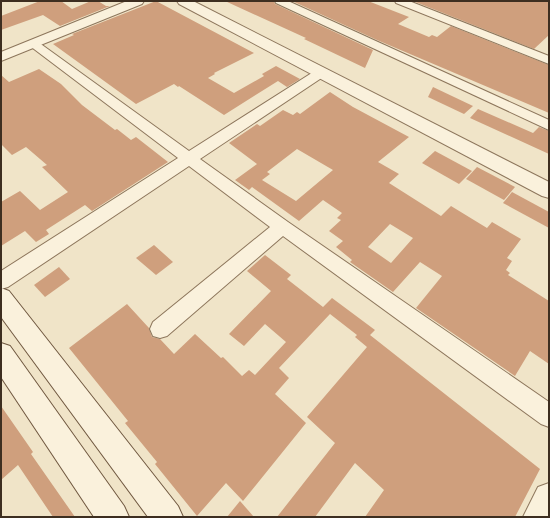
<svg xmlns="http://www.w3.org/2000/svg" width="550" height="518" viewBox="0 0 550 518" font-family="'Roboto Serif',serif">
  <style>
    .building { fill: #cf9f7d; fill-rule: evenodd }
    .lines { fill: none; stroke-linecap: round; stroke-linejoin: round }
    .minor-casing { stroke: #8d765c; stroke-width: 2 }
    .tertiary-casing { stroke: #8d765c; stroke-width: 2 }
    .secondary-casing { stroke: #6f573f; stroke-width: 2 }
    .minor { fill: #faf1dc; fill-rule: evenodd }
    .tertiary { fill: #faf1dc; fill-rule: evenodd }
    .secondary { fill: #faf1dc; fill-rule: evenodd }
  </style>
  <rect width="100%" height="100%" fill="#f0e4c8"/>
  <g class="building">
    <path d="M 40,1 L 61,1 L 72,9 L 91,1 L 98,1 L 106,6 L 110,6 L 60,26 L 43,15 L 1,30 L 1,16 Z"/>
    <path d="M 156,1 L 254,53 L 214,73 L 215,74 L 208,78 L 234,93 L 264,76 L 262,74 L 276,66 L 300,79 L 287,87 L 278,81 L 224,115 L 179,86 L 178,87 L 174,84 L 136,104 L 53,44 L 74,35 L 72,34 Z"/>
    <path d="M 225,1 L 274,1 L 275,4 L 373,50 L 365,68 L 304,39 L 306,38 Z"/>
    <path d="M 292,1 L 368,1 L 409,17 L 398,24 L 429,37 L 432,35 L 437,37 L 451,26 L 549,65 L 549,113 L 377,40 Z"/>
    <path d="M 413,1 L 549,1 L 549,35 L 534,49 Z"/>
    <path d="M 39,69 L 61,84 L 82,105 L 115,130 L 117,129 L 131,140 L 136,137 L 168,162 L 92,211 L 85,205 L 46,230 L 49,234 L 36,242 L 25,231 L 1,246 L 1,202 L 20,191 L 40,210 L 68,192 L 42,167 L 47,165 L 26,147 L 12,155 L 1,144 L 1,75 L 9,82 Z"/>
    <path d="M 433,87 L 473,106 L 464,114 L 428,97 Z"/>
    <path d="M 330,92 L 353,107 L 409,137 L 378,162 L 399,174 L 389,183 L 441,216 L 451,206 L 487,228 L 492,222 L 521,239 L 507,258 L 512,261 L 506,270 L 510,273 L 508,275 L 549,301 L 549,364 L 530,351 L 515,376 L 416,308 L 442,276 L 420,262 L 393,292 L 350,262 L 352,260 L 336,247 L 343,241 L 329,231 L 341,220 L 337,218 L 342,213 L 323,200 L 299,221 L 252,187 L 249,190 L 235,180 L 257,164 L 229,143 L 257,124 L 260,126 L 283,110 L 293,115 L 297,112 L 300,114 ZM 297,149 L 333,170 L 296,201 L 262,180 L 270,174 L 267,172 ZM 390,224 L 413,238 L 391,263 L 368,247 Z"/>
    <path d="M 478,109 L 533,133 L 539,127 L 549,131 L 549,154 L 470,118 Z"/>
    <path d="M 435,151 L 472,171 L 459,184 L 422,163 Z"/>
    <path d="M 477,167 L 515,187 L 504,200 L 466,179 Z"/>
    <path d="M 512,192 L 549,212 L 549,228 L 503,203 Z"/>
    <path d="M 154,245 L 173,262 L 156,275 L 136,258 Z"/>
    <path d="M 265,255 L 291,275 L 287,279 L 323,307 L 332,298 L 375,330 L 370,335 L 540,469 L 515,517 L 365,517 L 384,490 L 355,463 L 315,517 L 277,517 L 335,443 L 307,417 L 367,347 L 355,337 L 357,335 L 330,314 L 279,368 L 289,378 L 275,394 L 306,423 L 243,501 L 226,483 L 197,516 L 155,464 L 157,462 L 125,423 L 128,421 L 69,348 L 127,304 L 149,328 L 152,337 L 160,339 L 174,354 L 195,334 L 221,358 L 223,357 L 242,376 L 249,370 L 255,375 L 286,342 L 265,324 L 244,346 L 229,334 L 271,291 L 247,271 Z"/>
    <path d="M 59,267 L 70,279 L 45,297 L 34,285 Z"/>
    <path d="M 1,406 L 33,452 L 31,454 L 75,517 L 53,517 L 18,465 L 1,480 Z"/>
    <path d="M 240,501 L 254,517 L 227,517 Z"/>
  </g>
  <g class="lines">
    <defs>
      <g id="minor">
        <path d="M 275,1 L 288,1 L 549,120 L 549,130 L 276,3 Z"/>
        <path d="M 395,1 L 409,1 L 549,56 L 549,64 L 396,3 Z"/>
        <path d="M 34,41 L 38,42 L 189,151 L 318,69 L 326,69 L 328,72 L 326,75 L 200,159 L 288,222 L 549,402 L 549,427 L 541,424 L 283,236 L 167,336 L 160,338 L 153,336 L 150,329 L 153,322 L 270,227 L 189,166 L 8,287 L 1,289 L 1,271 L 178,158 L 30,46 L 28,44 L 30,42 Z"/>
      </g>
      <g id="tertiary">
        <path d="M 127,1 L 144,1 L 142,4 L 1,61 L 1,52 Z"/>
        <path d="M 177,1 L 193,1 L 549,182 L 549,198 L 542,196 L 179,4 Z"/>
        <path d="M 549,483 L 549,517 L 523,517 L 538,487 Z"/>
      </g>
      <g id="secondary">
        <path d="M 1,288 L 9,291 L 178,506 L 183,517 L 148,517 L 1,317 Z"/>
        <path d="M 1,343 L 10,346 L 124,506 L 129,517 L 94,517 L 1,377 Z"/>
      </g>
    </defs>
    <use href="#minor" class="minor-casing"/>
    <use href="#tertiary" class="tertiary-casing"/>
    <use href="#secondary" class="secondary-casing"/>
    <use href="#minor" class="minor"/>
    <use href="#tertiary" class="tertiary"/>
    <use href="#secondary" class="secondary"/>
  </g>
  <rect width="550" height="518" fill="none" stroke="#3d2e20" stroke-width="4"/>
</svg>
